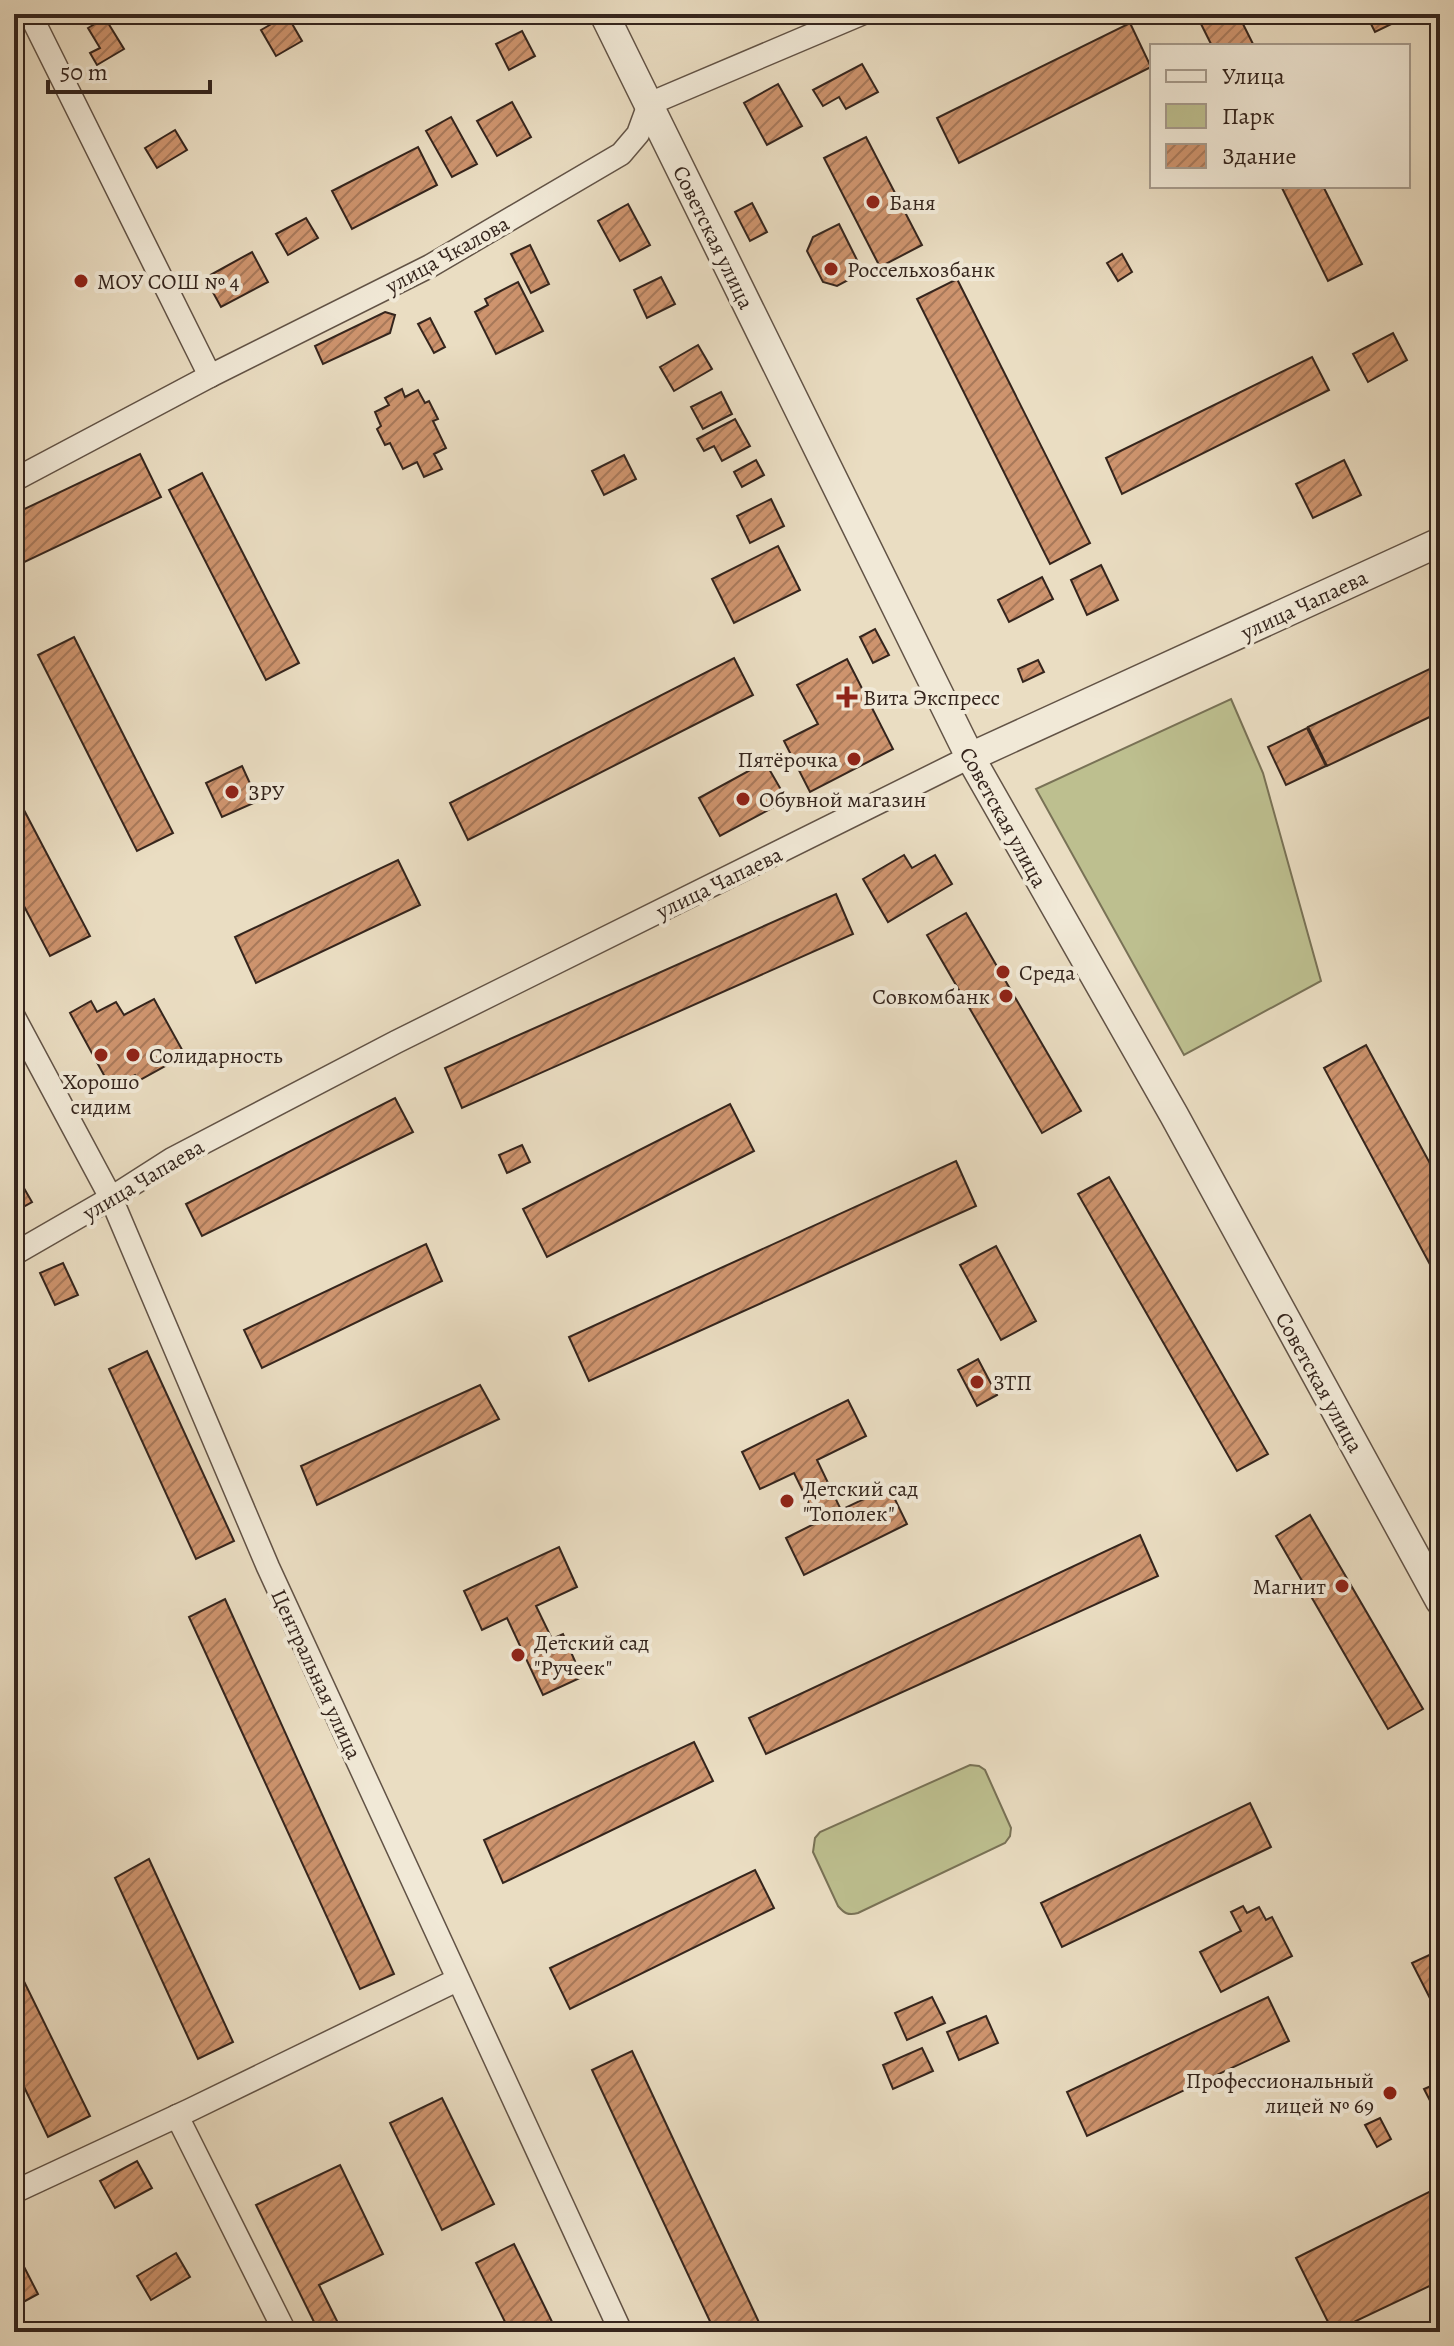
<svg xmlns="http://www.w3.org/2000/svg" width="1454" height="2346" viewBox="0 0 1454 2346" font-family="Alegreya,serif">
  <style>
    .park { fill: #bdbf8f; stroke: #797256; stroke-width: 2 }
    .building { fill: url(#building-hatch); stroke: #35251d; stroke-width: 2 }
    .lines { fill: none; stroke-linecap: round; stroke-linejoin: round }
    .minor-casing { stroke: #625346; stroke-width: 25 }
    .tertiary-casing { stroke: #625346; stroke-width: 31 }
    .minor { stroke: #f1e9d7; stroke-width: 22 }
    .tertiary { stroke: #f1e9d7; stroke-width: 28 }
    .poi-dot { fill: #8f2418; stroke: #f1e9d7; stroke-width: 3 }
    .labels { text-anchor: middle; stroke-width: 8; stroke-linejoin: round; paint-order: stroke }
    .poi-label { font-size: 22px; fill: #35251d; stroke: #f1e9d7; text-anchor: start }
    .street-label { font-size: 22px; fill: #35251d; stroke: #f1e9d7 }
  </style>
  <defs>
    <pattern id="building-hatch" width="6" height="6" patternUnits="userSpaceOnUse" patternTransform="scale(2)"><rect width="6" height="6" fill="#ce946e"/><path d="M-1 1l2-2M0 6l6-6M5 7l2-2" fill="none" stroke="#a8795a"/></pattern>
  </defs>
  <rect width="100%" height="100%" fill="#eaddc2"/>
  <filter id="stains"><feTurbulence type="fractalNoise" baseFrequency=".0025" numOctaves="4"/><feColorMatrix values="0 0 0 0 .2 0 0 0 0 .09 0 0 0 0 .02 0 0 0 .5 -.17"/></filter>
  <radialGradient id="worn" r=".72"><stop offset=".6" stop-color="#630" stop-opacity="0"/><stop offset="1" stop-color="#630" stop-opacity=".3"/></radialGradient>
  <g class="park">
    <path d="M 1231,699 L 1263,773 L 1321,981 L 1184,1055 L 1036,789 Z"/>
    <path d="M 970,1765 L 979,1766 L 985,1770 L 1011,1828 L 1010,1836 L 1005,1843 L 858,1913 C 848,1916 844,1913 838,1906 L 813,1852 L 815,1838 L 820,1832 Z"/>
  </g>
  <g class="building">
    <path d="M 1196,14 L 1238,14 L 1254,46 L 1212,46 Z"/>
    <path d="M 1366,14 L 1407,14 L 1408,16 L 1375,32 Z"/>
    <path d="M 287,15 L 302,41 L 276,56 L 261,30 Z"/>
    <path d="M 105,18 L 124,49 L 97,65 L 90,53 L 100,48 L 88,28 Z"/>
    <path d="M 1130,23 L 1151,67 L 959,163 L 937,118 Z"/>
    <path d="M 522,31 L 535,56 L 509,70 L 496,44 Z"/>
    <path d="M 862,64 L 878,92 L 846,109 L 839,97 L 823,106 L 813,90 Z"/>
    <path d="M 778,84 L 802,126 L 767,145 L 744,103 Z"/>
    <path d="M 512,102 L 531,137 L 497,156 L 477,121 Z"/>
    <path d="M 451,117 L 477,164 L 452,177 L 426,131 Z"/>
    <path d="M 175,130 L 187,150 L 157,168 L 145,148 Z"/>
    <path d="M 866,137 L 922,245 L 880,267 L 824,158 Z"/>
    <path d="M 418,147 L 437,185 L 352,229 L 332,191 Z"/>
    <path d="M 1281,186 L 1323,186 L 1362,264 L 1328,281 Z"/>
    <path d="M 752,203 L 767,232 L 750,241 L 735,212 Z"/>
    <path d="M 628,204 L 650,245 L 620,261 L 598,221 Z"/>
    <path d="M 306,218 L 318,238 L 288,255 L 276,234 Z"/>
    <path d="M 839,224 L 863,272 L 837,286 L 823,282 L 807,251 L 813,237 Z"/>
    <path d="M 530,245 L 549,284 L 531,293 L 511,254 Z"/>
    <path d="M 252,252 L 268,282 L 221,307 L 205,278 Z"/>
    <path d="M 1122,254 L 1132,272 L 1118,281 L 1107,263 Z"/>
    <path d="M 661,277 L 675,304 L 647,318 L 634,290 Z"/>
    <path d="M 957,279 L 1090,543 L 1050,564 L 917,299 Z"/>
    <path d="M 518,282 L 543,331 L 496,354 L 475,312 L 488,305 L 485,299 Z"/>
    <path d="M 385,312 L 395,315 L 390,333 L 323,364 L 315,346 Z"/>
    <path d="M 430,318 L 445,347 L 434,353 L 418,324 Z"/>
    <path d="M 1393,333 L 1407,360 L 1368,382 L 1353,354 Z"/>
    <path d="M 698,345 L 712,369 L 674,391 L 660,367 Z"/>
    <path d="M 1312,357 L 1329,390 L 1122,494 L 1106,458 Z"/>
    <path d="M 402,389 L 405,397 L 418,390 L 425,403 L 429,401 L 438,419 L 433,421 L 446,448 L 434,454 L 442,469 L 424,477 L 417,462 L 403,469 L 390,443 L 385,445 L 377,429 L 381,426 L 375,412 L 389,405 L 385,398 Z"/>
    <path d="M 721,392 L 732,414 L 703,429 L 691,407 Z"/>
    <path d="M 735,419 L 750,446 L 722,461 L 714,446 L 704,451 L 697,439 Z"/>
    <path d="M 140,454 L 161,497 L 14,567 L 14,514 Z"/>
    <path d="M 624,455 L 636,479 L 604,495 L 592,471 Z"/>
    <path d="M 756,460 L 764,475 L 742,487 L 734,472 Z"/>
    <path d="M 1344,460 L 1361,495 L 1313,518 L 1296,484 Z"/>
    <path d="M 202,473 L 299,663 L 266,680 L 169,490 Z"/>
    <path d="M 771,499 L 784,526 L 750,543 L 737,516 Z"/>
    <path d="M 778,546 L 800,590 L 734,623 L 712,579 Z"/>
    <path d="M 1101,565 L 1118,600 L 1087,615 L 1071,580 Z"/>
    <path d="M 1042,577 L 1053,599 L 1009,622 L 998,600 Z"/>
    <path d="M 875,629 L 889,655 L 873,663 L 860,637 Z"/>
    <path d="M 74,637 L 173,833 L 137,851 L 38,655 Z"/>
    <path d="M 734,658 L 753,695 L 468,840 L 450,803 Z"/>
    <path d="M 847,659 L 893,749 L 810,792 L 784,741 L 818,724 L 797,685 Z"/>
    <path d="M 1038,660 L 1044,672 L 1023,682 L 1018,669 Z"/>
    <path d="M 1440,664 L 1440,712 L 1327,766 L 1308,727 Z"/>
    <path d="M 1307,728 L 1326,766 L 1286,785 L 1268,747 Z"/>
    <path d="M 765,762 L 787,800 L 720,836 L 699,798 Z"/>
    <path d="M 242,766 L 258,801 L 222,817 L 206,783 Z"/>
    <path d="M 14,791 L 90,936 L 50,956 L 14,887 Z"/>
    <path d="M 904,855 L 912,868 L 935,855 L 952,884 L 888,922 L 863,879 Z"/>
    <path d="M 398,860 L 420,905 L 256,983 L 235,937 Z"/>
    <path d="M 836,894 L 853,934 L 462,1108 L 445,1068 Z"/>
    <path d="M 966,913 L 1081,1111 L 1042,1133 L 927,935 Z"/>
    <path d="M 154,999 L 185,1055 L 138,1081 L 135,1075 L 111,1088 L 70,1013 L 91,1001 L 97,1012 L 116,1002 L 124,1015 Z"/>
    <path d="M 1366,1045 L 1440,1182 L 1440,1283 L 1324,1068 Z"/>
    <path d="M 395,1098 L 413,1132 L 202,1236 L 186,1204 Z"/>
    <path d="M 730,1104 L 754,1151 L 547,1257 L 523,1209 Z"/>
    <path d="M 522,1145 L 530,1162 L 507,1173 L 499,1155 Z"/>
    <path d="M 956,1161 L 976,1206 L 589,1381 L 569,1337 Z"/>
    <path d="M 1109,1177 L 1268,1454 L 1237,1471 L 1078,1194 Z"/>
    <path d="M 21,1183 L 32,1202 L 14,1212 L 14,1187 Z"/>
    <path d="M 426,1244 L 442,1281 L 262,1368 L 244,1330 Z"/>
    <path d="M 996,1246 L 1036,1321 L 1001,1340 L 960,1265 Z"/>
    <path d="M 63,1263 L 78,1295 L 55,1305 L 40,1273 Z"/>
    <path d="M 147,1351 L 234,1541 L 196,1559 L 109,1369 Z"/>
    <path d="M 978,1359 L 997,1395 L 977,1406 L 958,1370 Z"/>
    <path d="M 480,1385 L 499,1419 L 317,1505 L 301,1466 Z"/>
    <path d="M 848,1400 L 866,1436 L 817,1460 L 841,1510 L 889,1487 L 907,1524 L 804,1575 L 786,1538 L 818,1522 L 794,1473 L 760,1489 L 742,1452 Z"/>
    <path d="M 1310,1515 L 1423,1709 L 1388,1729 L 1276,1536 Z"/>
    <path d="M 1140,1535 L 1158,1576 L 766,1754 L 749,1718 Z"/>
    <path d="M 559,1547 L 577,1587 L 536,1606 L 552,1639 L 563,1634 L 582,1677 L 543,1695 L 507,1618 L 482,1630 L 464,1591 Z"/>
    <path d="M 225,1599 L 394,1974 L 360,1989 L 189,1617 Z"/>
    <path d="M 694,1742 L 713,1781 L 503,1883 L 484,1840 Z"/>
    <path d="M 1250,1803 L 1271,1847 L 1062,1947 L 1041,1903 Z"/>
    <path d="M 149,1859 L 233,2042 L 198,2059 L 115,1878 Z"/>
    <path d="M 755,1870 L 774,1908 L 570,2009 L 550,1968 Z"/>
    <path d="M 1243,1906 L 1247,1913 L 1259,1907 L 1266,1920 L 1272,1917 L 1292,1956 L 1221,1992 L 1200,1952 L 1241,1931 L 1231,1912 Z"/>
    <path d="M 1440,1950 L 1440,2018 L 1412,1963 Z"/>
    <path d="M 14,1961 L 90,2116 L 48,2137 L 14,2066 Z"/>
    <path d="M 932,1997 L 945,2023 L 907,2040 L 895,2013 Z"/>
    <path d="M 1268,1997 L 1289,2041 L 1087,2136 L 1067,2092 Z"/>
    <path d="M 986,2016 L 998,2043 L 959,2060 L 947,2032 Z"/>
    <path d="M 922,2048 L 933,2071 L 893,2089 L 883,2065 Z"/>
    <path d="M 632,2051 L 763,2331 L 761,2332 L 715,2332 L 592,2070 Z"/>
    <path d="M 1440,2082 L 1440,2120 L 1424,2089 Z"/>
    <path d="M 442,2098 L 494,2204 L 442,2230 L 390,2123 Z"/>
    <path d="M 1380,2118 L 1391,2139 L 1377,2147 L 1365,2125 Z"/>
    <path d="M 137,2161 L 152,2188 L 115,2208 L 100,2181 Z"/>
    <path d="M 340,2165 L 383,2254 L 319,2285 L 341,2329 L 335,2332 L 319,2332 L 256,2205 Z"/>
    <path d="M 1431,2191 L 1440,2208 L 1440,2281 L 1333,2332 L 1296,2258 Z"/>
    <path d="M 514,2244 L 557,2332 L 510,2332 L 476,2263 Z"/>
    <path d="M 176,2253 L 190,2277 L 151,2300 L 137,2276 Z"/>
    <path d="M 20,2259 L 38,2294 L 14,2307 L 14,2261 Z"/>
  </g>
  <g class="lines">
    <defs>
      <g id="minor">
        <path d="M 30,14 L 210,376"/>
        <path d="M 14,480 L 210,376 L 430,266 L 621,154 L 638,134 L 649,104 L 861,14"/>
        <path d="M 14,1017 L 111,1198 L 268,1567 L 621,2332"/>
        <path d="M 14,1254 L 111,1198 L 172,1159 L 396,1042 L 970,757"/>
        <path d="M 177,2116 L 285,2332"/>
        <path d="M 14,2192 L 190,2110 L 457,1980"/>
      </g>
      <g id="tertiary">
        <path d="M 604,14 L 970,757 L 1174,1115 L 1440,1601"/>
        <path d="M 970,757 L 1440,542"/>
      </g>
    </defs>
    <use href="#minor" class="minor-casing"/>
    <use href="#tertiary" class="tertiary-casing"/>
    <use href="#minor" class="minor"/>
    <use href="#tertiary" class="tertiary"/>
  </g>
  <g class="poi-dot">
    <circle cx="873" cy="202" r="8"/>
    <circle cx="831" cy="269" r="8"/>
    <circle cx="81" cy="281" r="8"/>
    <path d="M843 685h8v8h8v8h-8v8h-8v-8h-8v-8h8z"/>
    <circle cx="854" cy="759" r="8"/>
    <circle cx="232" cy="792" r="8"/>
    <circle cx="743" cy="799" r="8"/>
    <circle cx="1003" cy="972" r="8"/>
    <circle cx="1006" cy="996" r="8"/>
    <circle cx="101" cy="1055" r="8"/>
    <circle cx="133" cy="1055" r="8"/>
    <circle cx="977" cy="1382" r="8"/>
    <circle cx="787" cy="1501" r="8"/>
    <circle cx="1342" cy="1586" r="8"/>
    <circle cx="518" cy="1655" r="8"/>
    <circle cx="1390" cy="2093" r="8"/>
  </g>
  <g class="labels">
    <g class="poi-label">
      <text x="889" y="210">Баня</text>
      <text x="847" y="277">Россельхозбанк</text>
      <text x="97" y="289">МОУ СОШ № 4</text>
      <text x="863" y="705">Вита Экспресс</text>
      <text x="838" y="767" text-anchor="end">Пятёрочка</text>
      <text x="248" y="800">ЗРУ</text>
      <text x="759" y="807">Обувной магазин</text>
      <text x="1019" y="980">Среда</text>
      <text x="990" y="1004" text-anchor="end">Совкомбанк</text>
      <text x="149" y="1063">Солидарность</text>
      <text x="101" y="1089" text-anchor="middle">Хорошо<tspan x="101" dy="25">сидим</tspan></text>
      <text x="993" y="1390">ЗТП</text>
      <text x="803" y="1496">Детский сад<tspan x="803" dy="25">"Тополек"</tspan></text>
      <text x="1326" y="1594" text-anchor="end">Магнит</text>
      <text x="534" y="1650">Детский сад<tspan x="534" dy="25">"Ручеек"</tspan></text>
      <text x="1374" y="2088" text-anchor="end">Профессиональный<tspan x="1374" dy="25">лицей № 69</tspan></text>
    </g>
    <g class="street-label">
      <text transform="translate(714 237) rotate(64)" y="8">Советская улица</text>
      <text transform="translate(447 254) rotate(-29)" y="8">улица Чкалова</text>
      <text transform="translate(1304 604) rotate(-25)" y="8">улица Чапаева</text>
      <text transform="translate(1004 817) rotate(61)" y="8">Советская улица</text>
      <text transform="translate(719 882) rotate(-26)" y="8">улица Чапаева</text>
      <text transform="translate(143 1179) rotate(-31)" y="8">улица Чапаева</text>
      <text transform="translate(1320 1382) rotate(61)" y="8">Советская улица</text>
      <text transform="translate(317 1674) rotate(65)" y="8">Центральная улица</text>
    </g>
  </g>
  <rect width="1454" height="2346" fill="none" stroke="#eaddc2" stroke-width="48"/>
  <rect x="16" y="16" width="1422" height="2314" fill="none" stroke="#35251d" stroke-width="4"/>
  <rect x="24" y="24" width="1406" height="2298" fill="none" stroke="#35251d" stroke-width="2"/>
  <rect x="1150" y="44" width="260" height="144" fill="#f1e9d7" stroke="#a69b8d" stroke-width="2"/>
  <rect x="1166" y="70" width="40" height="12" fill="#f1e9d7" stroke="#a69b8d" stroke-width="2"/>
  <text x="1222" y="84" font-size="24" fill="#35251d">Улица</text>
  <rect x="1166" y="104" width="40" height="24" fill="#bdbf8f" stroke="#a69b8d" stroke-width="2"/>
  <text x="1222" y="124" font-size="24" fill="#35251d">Парк</text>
  <rect x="1166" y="144" width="40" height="24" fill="url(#building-hatch)" stroke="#a69b8d" stroke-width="2"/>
  <text x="1222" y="164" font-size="24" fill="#35251d">Здание</text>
  <path d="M48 80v12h162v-12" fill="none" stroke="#35251d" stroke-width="4"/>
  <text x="60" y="80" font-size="24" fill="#35251d" stroke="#f1e9d7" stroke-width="6" paint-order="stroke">50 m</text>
  <rect width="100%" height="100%" filter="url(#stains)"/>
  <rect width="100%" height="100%" fill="url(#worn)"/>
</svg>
